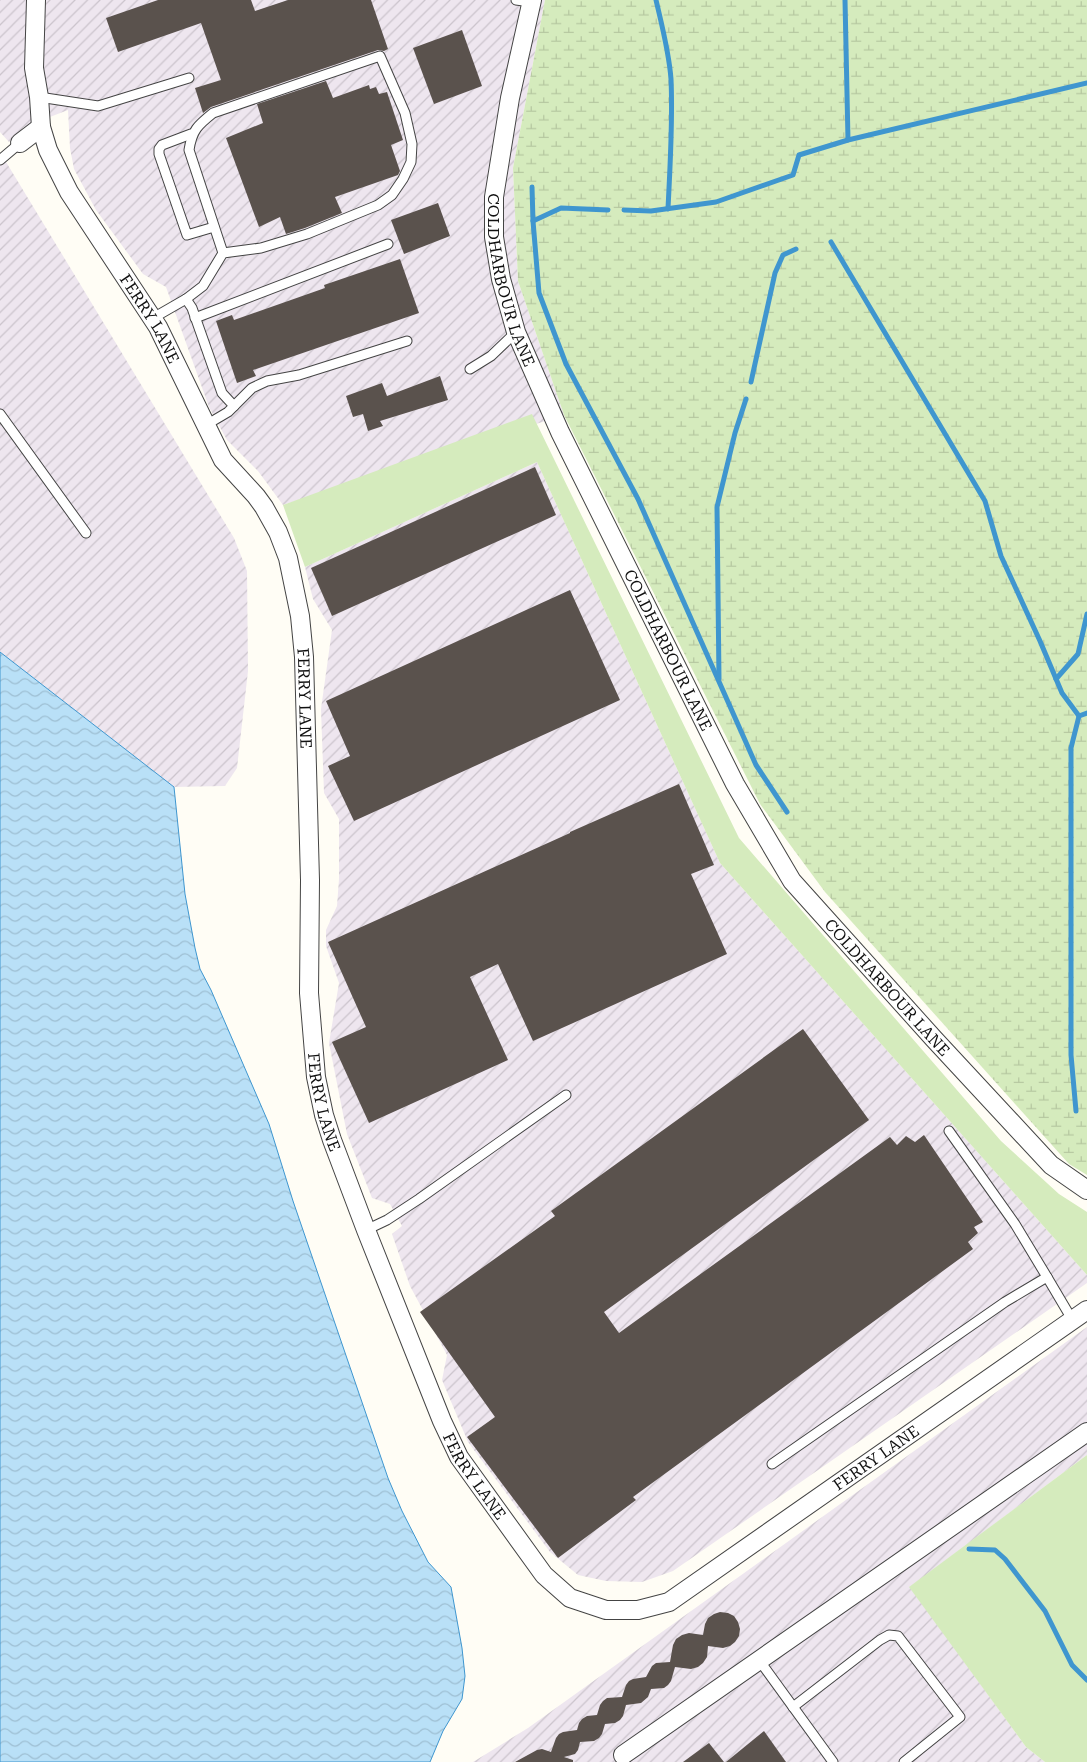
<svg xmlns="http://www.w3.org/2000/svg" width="1087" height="1762" viewBox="0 0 1087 1762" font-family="'Roboto Serif',serif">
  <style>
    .industrial { fill: url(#industrial-furrows) }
    .grass { fill: #d5ebbd }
    .wetland { fill: url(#wetland-marsh) }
    .water { fill: url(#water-waves); stroke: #3f96cf }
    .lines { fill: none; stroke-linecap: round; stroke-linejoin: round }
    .stream { stroke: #3f96cf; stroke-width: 5 }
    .building { fill: #5a524d }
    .service-casing { stroke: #444; stroke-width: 11 }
    .minor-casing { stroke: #444; stroke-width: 20 }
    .service { stroke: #fff; stroke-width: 9 }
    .minor { stroke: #fff; stroke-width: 18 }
    .labels { text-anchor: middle; stroke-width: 5; stroke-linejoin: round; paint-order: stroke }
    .street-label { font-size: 16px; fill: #111; stroke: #fff }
  </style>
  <defs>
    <pattern id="industrial-furrows" width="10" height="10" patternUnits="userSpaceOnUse" patternTransform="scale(1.25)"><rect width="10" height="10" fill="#eee6ef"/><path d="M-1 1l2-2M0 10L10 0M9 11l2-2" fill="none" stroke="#cbc4cc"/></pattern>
    <pattern id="wetland-marsh" width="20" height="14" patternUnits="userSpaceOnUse" patternTransform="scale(1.25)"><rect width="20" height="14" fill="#d5ebbd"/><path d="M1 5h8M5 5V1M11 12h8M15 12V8" fill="none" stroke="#b6c8a1"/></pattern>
    <pattern id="water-waves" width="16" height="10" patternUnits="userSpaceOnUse" patternTransform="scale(1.25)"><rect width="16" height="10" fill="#b9e0f7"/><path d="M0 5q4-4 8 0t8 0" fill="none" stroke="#9ebfd3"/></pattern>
  </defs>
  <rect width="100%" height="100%" fill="#fffdf5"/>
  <g class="industrial">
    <path d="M 0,0 L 545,0 L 513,168 L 518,281 L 564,415 L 283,505 L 258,471 L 227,440 L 209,407 L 166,287 L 143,274 L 96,210 L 74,169 L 70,148 L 68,110 L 24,127 L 9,142 L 0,132 Z"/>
    <path d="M 0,152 L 234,538 L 247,571 L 248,671 L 237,768 L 225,786 L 174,787 L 0,652 Z"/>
    <path d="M 537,462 L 720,863 L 1087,1275 L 1087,1283 L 673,1571 L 642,1582 L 606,1581 L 578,1575 L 550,1552 L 468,1442 L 442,1380 L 447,1355 L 410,1286 L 392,1234 L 402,1226 L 390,1204 L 372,1198 L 347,1134 L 329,1043 L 339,983 L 326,946 L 326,930 L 337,906 L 339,879 L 339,819 L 324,793 L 321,709 L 332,630 L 313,599 L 305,567 Z"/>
    <path d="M 1087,1327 L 1087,1455 L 910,1587 L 1026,1747 L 1045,1762 L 473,1762 L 528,1728 Z"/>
  </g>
  <g class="grass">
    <path d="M 532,414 L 739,838 L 1001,1141 L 1059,1194 L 1087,1212 L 1087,1275 L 720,863 L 537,462 L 305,567 L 283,505 Z"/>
    <path d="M 1087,1455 L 1087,1762 L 1045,1762 L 1026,1747 L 909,1587 Z"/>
  </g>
  <path class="wetland" d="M 545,0 L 1087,0 L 1087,1175 L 1069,1164 L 825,892 L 760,804 L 564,415 L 518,281 L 513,168 Z"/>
  <path class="water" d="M 0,652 L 174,787 L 185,894 L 195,948 L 200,969 L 211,990 L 269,1124 L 293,1201 L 388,1478 L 402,1511 L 428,1562 L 451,1587 L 462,1648 L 465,1676 L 462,1699 L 443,1731 L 430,1762 L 0,1762 Z"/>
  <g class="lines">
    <g class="stream">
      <path d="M 656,0 C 662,26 669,52 671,79 C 673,122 670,166 668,209"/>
      <path d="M 845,0 L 848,140"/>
      <path d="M 532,187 L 533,221 L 539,293 L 566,364 L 638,499 L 756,765 L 787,812"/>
      <path d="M 624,210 L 651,211 L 716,202 L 793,175 L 799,155 L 848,140 L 1087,83"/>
      <path d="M 533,221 L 561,208 L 608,210"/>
      <path d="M 831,242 L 985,501 L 1001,556 L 1040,641 L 1062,693 L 1079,716"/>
      <path d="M 751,382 L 775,273 L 783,255 L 796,249"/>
      <path d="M 719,679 L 717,507 L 735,433 L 746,399"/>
      <path d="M 1056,679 L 1078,654 L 1087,614"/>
      <path d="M 1076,1111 L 1071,1055 L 1071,748 L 1079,716 L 1087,713"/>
      <path d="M 969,1549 L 995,1550 L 1005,1559 L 1045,1611 L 1072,1665 L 1087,1680"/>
    </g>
  </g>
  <g class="building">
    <path d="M 158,0 L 251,0 L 255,11 L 288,0 L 371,0 L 388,49 L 384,51 L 378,50 L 211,107 L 203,113 L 195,88 L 221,80 L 201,23 L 118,52 L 106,18 Z"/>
    <path d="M 462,30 L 482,86 L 434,104 L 413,48 Z"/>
    <path d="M 326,81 L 333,98 L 369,85 L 370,89 L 376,87 L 379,94 L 387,92 L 403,140 L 391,145 L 400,171 L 398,175 L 335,197 L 342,213 L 305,228 L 286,234 L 280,217 L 259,227 L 226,138 L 263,123 L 257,104 Z"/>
    <path d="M 438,203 L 450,236 L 404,254 L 391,220 Z"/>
    <path d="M 400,259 L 419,313 L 253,370 L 256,376 L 237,383 L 216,321 L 232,315 L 234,320 L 325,288 L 324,285 Z"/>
    <path d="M 440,376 L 448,400 L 380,421 L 383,426 L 368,431 L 363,414 L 353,417 L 346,396 L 382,383 L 387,396 Z"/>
    <path d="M 535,467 L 556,515 L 332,616 L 311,568 Z"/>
    <path d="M 570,590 L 620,700 L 354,821 L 328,766 L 350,756 L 326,701 Z"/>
    <path d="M 679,784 L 714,865 L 691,874 L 727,954 L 533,1041 L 498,964 L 470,977 L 508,1060 L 369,1123 L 332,1042 L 366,1027 L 328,942 L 570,833 L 570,832 Z"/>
    <path d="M 803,1029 L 869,1120 L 604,1312 L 619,1333 L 890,1137 L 897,1145 L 906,1136 L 915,1142 L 924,1135 L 983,1222 L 974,1227 L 978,1233 L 968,1242 L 973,1249 L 633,1497 L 636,1500 L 558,1558 L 467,1437 L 495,1417 L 420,1312 L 555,1216 L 551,1211 Z"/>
    <path d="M 720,1612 L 728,1613 L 734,1616 L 738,1622 L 740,1629 L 739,1636 L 735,1642 L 730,1646 L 723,1648 L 708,1646 L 707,1657 L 703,1663 L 698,1667 L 691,1669 L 675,1667 L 671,1681 L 668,1685 L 664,1688 L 651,1689 L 648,1697 L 641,1703 L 626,1705 L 623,1716 L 620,1720 L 615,1723 L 605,1724 L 602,1734 L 599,1738 L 594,1741 L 580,1742 L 578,1750 L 575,1754 L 564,1757 L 573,1760 L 573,1762 L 515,1762 L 537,1750 L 542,1749 L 551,1752 L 556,1738 L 559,1734 L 563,1732 L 577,1730 L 579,1723 L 582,1719 L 587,1716 L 597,1715 L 600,1705 L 603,1701 L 607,1698 L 622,1697 L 626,1685 L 629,1681 L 633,1679 L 646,1677 L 652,1666 L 656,1663 L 670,1662 L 673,1645 L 676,1639 L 682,1635 L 689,1633 L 703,1635 L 705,1624 L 708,1618 L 714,1614 Z"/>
    <path d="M 764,1731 L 786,1762 L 726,1762 Z"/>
    <path d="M 709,1743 L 724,1762 L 683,1762 Z"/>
  </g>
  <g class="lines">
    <defs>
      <g id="service">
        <path d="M 516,0 L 531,2"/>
        <path d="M 39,97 L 98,106 L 189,78"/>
        <path d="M 191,134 L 162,145 L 159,149 L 159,154 L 187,235 L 214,227"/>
        <path d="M 0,160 L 20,143"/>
        <path d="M 186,299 L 192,308 L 222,393 L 234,406 L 228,412 L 206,425"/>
        <path d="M 153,318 L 186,299 L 203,286 L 223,253 L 189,150 C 192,130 198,125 213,113 L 380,56 L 405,113 L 412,144 L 411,162 L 403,179 L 392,195 L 378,205 L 307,234 L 261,248 L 223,253"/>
        <path d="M 195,318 L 388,244"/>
        <path d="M 470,369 L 491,356 L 516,332"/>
        <path d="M 234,406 L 252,388 L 267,381 L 299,375 L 407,341"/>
        <path d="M 0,414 L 86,533"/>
        <path d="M 949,1131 L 1015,1224 L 1047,1277"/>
        <path d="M 366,1230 L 387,1220 L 419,1199 L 566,1095"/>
        <path d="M 772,1464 L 1005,1302 L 1047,1277 L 1073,1321"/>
        <path d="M 759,1660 L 833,1762"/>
        <path d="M 793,1707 L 880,1640 L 889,1635 L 898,1636 L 960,1717 L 904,1762"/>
      </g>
      <g id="minor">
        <path id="s1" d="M 36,0 L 34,68 L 39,97 L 41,127 L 48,150 L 69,192 L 158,327 L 223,460 L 256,496 L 264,507 L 278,532 L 288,558 L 300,616 L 304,657 L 310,880 L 309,993 L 316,1077 L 324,1115 L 332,1140 L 366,1230 L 442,1421 L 459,1457 L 544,1575 L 570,1598 L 606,1610 L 638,1610 L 669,1602 L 1087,1310"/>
        <path id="s2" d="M 532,0 L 510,98 L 494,197 L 494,237 L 501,279 L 516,332 L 560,432 L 735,784 L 792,881 L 934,1039 L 1051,1165 L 1087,1190"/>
        <path d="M 20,143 L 41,127"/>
        <path d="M 623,1755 L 1087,1432"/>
      </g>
    </defs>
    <use href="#service" class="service-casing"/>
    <use href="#minor" class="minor-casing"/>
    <use href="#service" class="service"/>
    <use href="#minor" class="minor"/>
  </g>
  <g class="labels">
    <g class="street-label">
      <text dy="6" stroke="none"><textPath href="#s2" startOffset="286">COLDHARBOUR LANE</textPath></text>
      <text dy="6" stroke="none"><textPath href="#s1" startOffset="349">FERRY LANE</textPath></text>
      <text dy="6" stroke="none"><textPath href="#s2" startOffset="691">COLDHARBOUR LANE</textPath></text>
      <text dy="6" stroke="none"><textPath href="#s1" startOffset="769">FERRY LANE</textPath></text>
      <text dy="6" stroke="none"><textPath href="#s2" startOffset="1096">COLDHARBOUR LANE</textPath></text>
      <text dy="6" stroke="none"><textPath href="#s1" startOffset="1174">FERRY LANE</textPath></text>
      <text dy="6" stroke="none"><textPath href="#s1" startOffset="2089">FERRY LANE</textPath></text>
      <text dy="6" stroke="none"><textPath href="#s1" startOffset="1579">FERRY LANE</textPath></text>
    </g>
  </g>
</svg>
